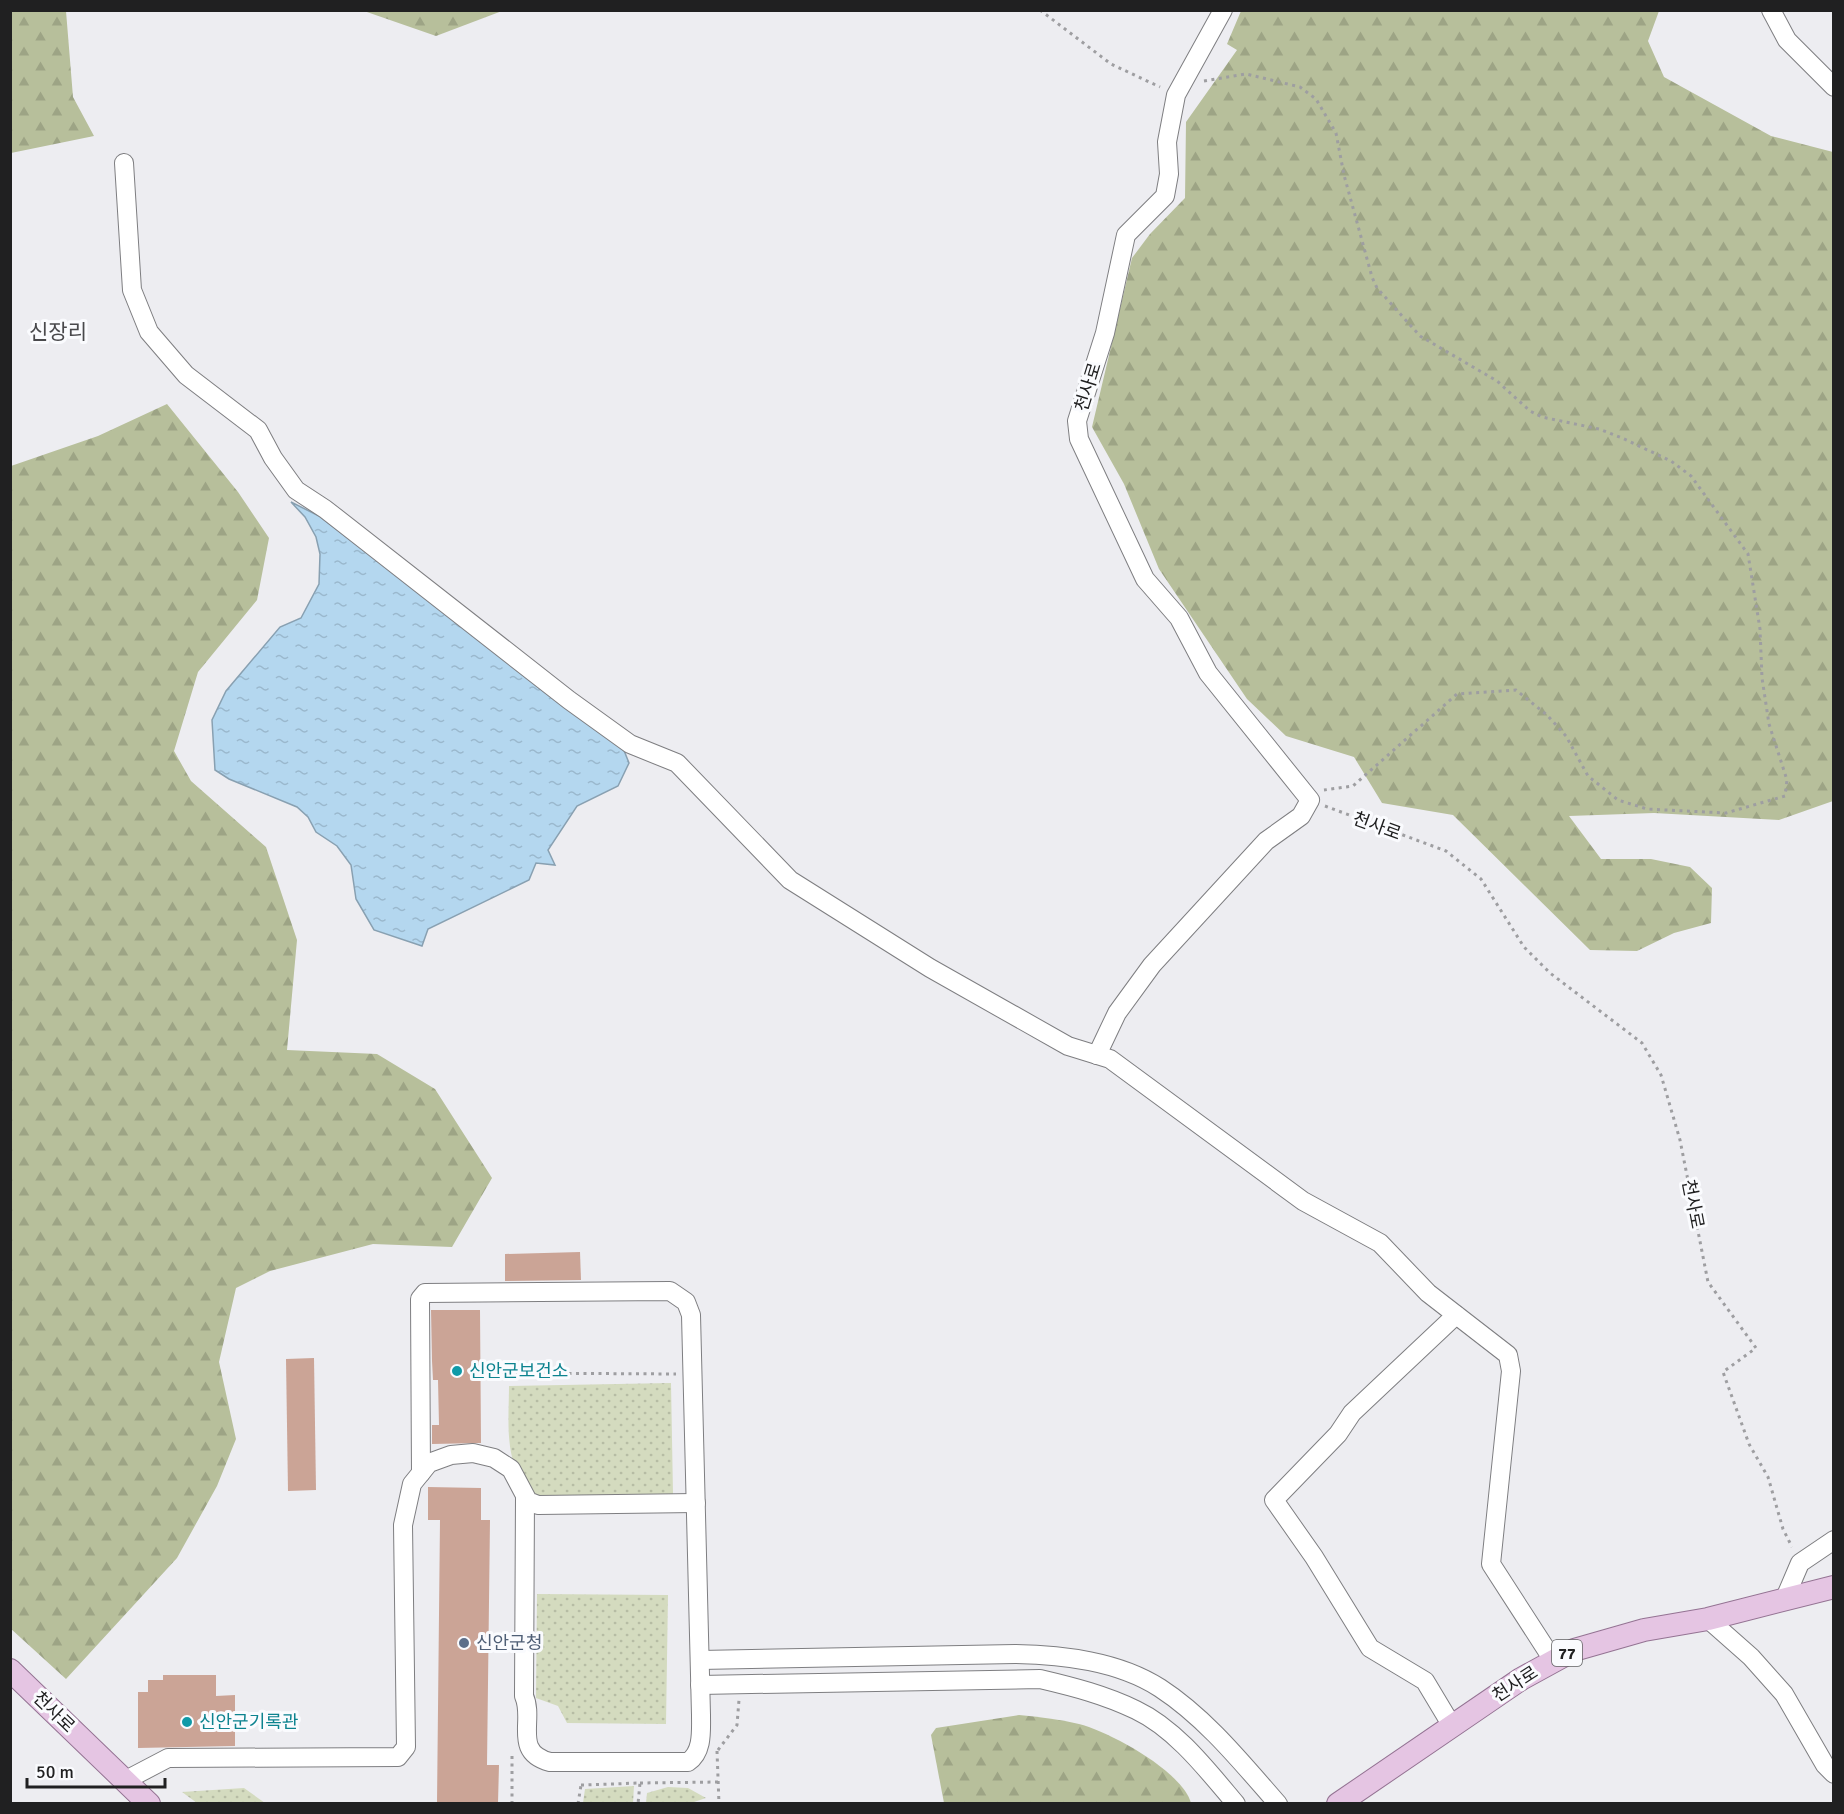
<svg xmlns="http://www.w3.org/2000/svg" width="1844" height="1814" viewBox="0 0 1844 1814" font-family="Signika,'Noto Sans KR',sans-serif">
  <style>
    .grass { fill: url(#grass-dots) }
    .forest { fill: url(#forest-firs) }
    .water { fill: url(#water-ripples); stroke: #88a0b1; stroke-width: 1.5 }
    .building { fill: #cba496 }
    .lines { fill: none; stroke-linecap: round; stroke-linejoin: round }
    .minor-casing { stroke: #7e7e81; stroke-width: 20 }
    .major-casing { stroke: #947393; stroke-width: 24 }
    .path { stroke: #9e9ea1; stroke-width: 3; stroke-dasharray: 3 4.5; stroke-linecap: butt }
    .minor { stroke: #fff; stroke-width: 18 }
    .major { stroke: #e5c5e3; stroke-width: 22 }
    .culture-dot { fill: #0f9aa8; stroke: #fafbfe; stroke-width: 2 }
    .service-dot { fill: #5c6f8a; stroke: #fafbfe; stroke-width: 2 }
    .labels { text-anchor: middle; stroke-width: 6; stroke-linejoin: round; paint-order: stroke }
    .shield { fill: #fafbfe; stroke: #616263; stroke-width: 1.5 }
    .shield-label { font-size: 16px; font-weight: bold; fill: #202021 }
    .street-label { font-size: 18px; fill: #202021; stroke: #fafbfe }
    .culture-label { font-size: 18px; fill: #0d838f; stroke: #fafbfe; text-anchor: start }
    .service-label { font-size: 18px; fill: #4e5e75; stroke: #fafbfe; text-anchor: start }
    .quarter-label { font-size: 21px; fill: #49494c; stroke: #fafbfe }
  </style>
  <defs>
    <pattern id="grass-dots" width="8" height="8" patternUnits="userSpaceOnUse" patternTransform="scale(1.5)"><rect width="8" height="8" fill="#d4dbbf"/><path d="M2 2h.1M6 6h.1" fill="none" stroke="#b6bca4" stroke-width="1.8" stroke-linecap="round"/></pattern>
    <pattern id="forest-firs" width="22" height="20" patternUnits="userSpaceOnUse" patternTransform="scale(1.5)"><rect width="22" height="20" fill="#b7bf9b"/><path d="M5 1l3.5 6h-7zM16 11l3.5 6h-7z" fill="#9da485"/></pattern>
    <pattern id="water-ripples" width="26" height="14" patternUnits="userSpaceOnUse" patternTransform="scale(1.5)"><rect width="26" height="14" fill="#b4d7ef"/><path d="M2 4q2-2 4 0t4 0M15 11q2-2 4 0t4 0" fill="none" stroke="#9ab8cd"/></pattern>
  </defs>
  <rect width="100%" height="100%" fill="#ededf1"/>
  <g class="grass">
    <path d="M 671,1383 L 673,1494 L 538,1497 C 502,1471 509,1424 509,1386 Z"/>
    <path d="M 537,1594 L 668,1595 L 666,1724 L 567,1723 L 558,1706 L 536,1698 Z"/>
    <path d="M 634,1786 L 633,1803 L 583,1803 L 585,1789 Z"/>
    <path d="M 668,1787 L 688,1788 L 706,1798 L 691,1803 L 646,1803 L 647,1793 Z"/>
    <path d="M 244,1788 L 265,1803 L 197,1803 L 182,1792 Z"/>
  </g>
  <g class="forest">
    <path d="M 11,10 L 66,11 L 73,97 L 94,136 L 11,153 Z"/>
    <path d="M 364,11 L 502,11 L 436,36 Z"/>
    <path d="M 1241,11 L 1659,11 L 1648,41 L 1664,77 L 1771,136 L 1833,152 L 1833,801 L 1779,820 L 1654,813 L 1569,816 L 1601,859 L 1651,859 L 1690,867 L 1712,888 L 1711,923 L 1674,933 L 1637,951 L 1590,950 L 1453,815 L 1382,803 L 1354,757 L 1286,736 L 1247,699 L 1159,569 L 1124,484 L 1092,427 L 1132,258 L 1150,234 L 1185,198 L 1186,122 L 1237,50 L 1227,44 Z"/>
    <path d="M 167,404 L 238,492 L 269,538 L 257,600 L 198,672 L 174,751 L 191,781 L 266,847 L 297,940 L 287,1050 L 377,1054 L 435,1089 L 492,1178 L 452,1247 L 373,1244 L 270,1271 L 236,1288 L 219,1362 L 236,1439 L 217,1486 L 177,1558 L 66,1679 L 10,1628 L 11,466 L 98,436 Z"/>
    <path d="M 1019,1715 C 1039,1717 1059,1719 1079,1724 C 1110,1732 1182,1771 1191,1803 L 944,1803 L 931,1735 L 936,1728 Z"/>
  </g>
  <path class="water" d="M 291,502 L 319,516 L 623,748 L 629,763 L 618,786 L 577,806 L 548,850 L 555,865 L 536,863 L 529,880 L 428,929 L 422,946 L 374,930 L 356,899 L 351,865 L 337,846 L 316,832 L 308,817 L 297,807 L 229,779 L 215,770 L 212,720 L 226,691 L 280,627 L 301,618 L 319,584 L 320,554 L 316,537 L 305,517 Z"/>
  <g class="building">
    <path d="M 580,1252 L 581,1280 L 505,1281 L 505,1254 Z"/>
    <path d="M 431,1310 L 480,1310 L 481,1443 L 432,1444 L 432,1425 L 439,1425 L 438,1380 L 433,1380 L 432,1361 Z"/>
    <path d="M 314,1358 L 316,1490 L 288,1491 L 286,1359 Z"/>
    <path d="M 428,1487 L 481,1488 L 481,1520 L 490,1520 L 487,1765 L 499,1765 L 498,1803 L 437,1803 L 440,1520 L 428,1520 Z"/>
    <path d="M 163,1675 L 216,1675 L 216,1696 L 235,1695 L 235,1746 L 138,1748 L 138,1692 L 148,1692 L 148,1680 L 163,1680 Z"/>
  </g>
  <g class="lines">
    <defs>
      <g id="minor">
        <path d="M 1771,10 L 1787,40 L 1834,87"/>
        <path d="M 124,163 L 132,290 L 149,332 L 186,375 L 258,430 L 273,458 L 296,490 L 325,509 L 569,700 L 630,744 L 677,763 L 790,880 L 930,968 L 1068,1046 L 1110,1059 L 1303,1201 L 1380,1243 L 1428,1293 L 1508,1355 L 1511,1371 L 1491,1564 L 1553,1660"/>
        <path d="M 1097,1055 L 1117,1013 L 1152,965 L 1266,841 L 1301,816 L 1310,800 L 1208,673 L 1179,618 L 1145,579 L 1079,439 L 1077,421 L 1105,333 L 1126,235 L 1165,196 L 1169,174 L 1167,142 L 1176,95 L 1223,10"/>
        <path d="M 421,1473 L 420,1299 L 425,1293 L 670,1291 L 686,1302 L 691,1315 L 701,1715 C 701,1731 703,1752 688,1762 L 550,1762 C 512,1752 535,1720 524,1696 L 525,1497"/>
        <path d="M 1785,1598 L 1800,1563 L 1834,1540"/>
        <path d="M 1708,1619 L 1751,1657 L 1784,1694 L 1825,1765 L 1834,1774"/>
        <path d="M 700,1660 L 1015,1654 C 1063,1655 1118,1661 1160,1688 C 1206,1718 1242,1763 1278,1804"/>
        <path d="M 700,1685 L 1040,1679 C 1074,1687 1105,1695 1136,1710 C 1176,1729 1208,1771 1236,1804"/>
        <path d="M 1452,1726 L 1425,1681 L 1370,1648 L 1314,1557 L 1274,1500 L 1338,1434 L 1352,1413 L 1456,1315"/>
        <path d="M 126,1780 L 168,1758 L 398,1757 L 406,1747 L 403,1525 L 412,1484 L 429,1463 L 451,1455 L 473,1453 L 494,1458 L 511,1469 L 528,1501 L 538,1505 L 696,1503"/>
      </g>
      <g id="major">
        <path d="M 10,1670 L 149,1804"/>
        <path d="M 1338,1804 L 1521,1679 L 1574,1650 L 1644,1630 L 1708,1619 L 1834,1587"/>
      </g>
    </defs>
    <use href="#minor" class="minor-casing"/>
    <use href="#major" class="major-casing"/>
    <g class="path">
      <path d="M 1040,10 L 1111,64 L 1160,87"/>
      <path d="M 1204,81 L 1246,74 L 1300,87 L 1316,99 L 1336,133 L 1344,175 L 1372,277 L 1377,288 L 1420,336 L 1497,381 L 1530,411 L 1542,417 L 1599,429 L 1622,438 L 1671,461 L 1691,476 L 1748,554 L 1760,629 L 1762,678 L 1769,724 L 1787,780 L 1785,796 L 1726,813 L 1647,809 L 1618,800 L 1588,776 L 1566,736 L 1547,715 L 1516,690 L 1457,694 L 1353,786 L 1324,790"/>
      <path d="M 1325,806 L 1446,851 L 1481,879 L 1524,947 L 1550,973 L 1642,1043 L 1661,1075 L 1680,1140 L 1708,1282 L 1756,1348 L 1723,1372 L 1749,1444 L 1768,1477 L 1783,1529 L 1792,1547"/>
      <path d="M 501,1373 L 676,1374"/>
      <path d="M 718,1750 L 737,1725 L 739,1700"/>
      <path d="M 717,1751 L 719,1804"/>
      <path d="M 640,1783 L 718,1782"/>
      <path d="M 581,1785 L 640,1783 L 638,1804"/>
      <path d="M 512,1804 L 512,1754"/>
      <path d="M 578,1804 L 581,1785"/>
    </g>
    <use href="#minor" class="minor"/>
    <use href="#major" class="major"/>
  </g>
  <g class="culture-dot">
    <circle cx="457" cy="1371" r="6"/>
    <circle cx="187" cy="1722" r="6"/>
  </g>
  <circle class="service-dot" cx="464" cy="1643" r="6"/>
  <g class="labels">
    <rect class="shield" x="1552" y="1640" width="30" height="26" rx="4.5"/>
    <g class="shield-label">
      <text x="1567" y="1659">77</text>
    </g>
    <g class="street-label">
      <text transform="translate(1088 387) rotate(-73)" y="6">천사로</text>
      <text transform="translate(1377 826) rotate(20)" y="6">천사로</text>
      <text transform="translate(1693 1204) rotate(79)" y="6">천사로</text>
      <text transform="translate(1515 1684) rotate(-33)" y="6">천사로</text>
      <text transform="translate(54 1712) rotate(44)" y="6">천사로</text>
    </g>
    <g class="culture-label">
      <text x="469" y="1377">신안군보건소</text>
      <text x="199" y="1728">신안군기록관</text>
    </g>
    <g class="service-label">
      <text x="476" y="1649">신안군청</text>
    </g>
    <g class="quarter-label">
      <text x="58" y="339">신장리</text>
    </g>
  </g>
  <rect width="1844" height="1814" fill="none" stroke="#202021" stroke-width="24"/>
  <path d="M27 1778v9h138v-9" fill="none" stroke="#202021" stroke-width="3"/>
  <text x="36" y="1778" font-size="18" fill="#202021" stroke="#fafbfe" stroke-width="4.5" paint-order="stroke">50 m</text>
</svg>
